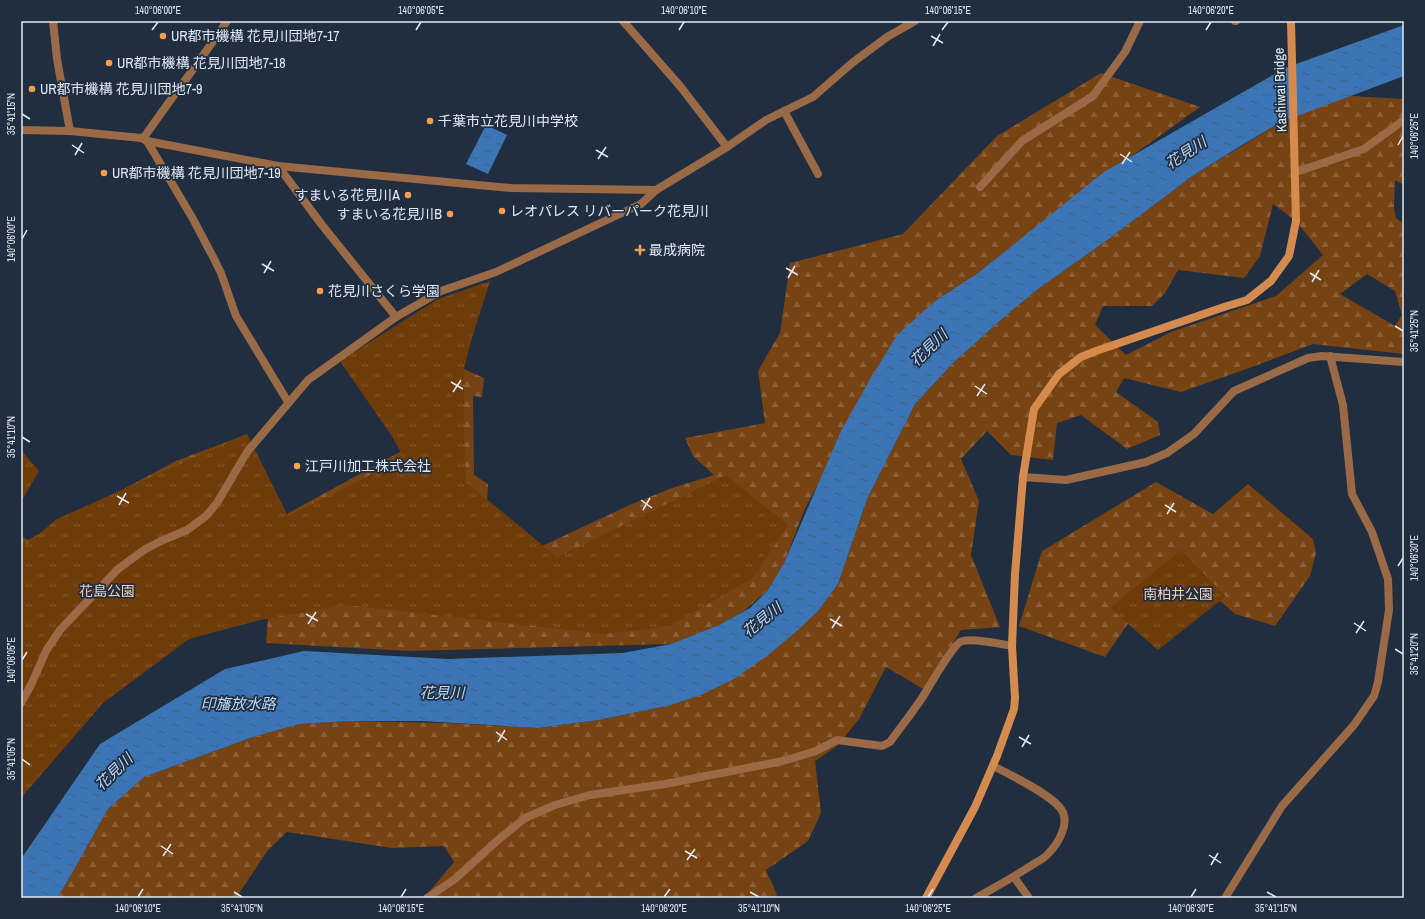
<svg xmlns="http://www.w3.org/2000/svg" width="1425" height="919" viewBox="0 0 1425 919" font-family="'Archivo Narrow','Noto Sans JP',sans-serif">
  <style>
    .forest { fill: url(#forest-firs); fill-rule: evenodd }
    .park { fill: url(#park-tufts) }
    .water { fill: url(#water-ripples) }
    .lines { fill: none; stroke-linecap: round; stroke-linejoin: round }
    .street { stroke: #996a45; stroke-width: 8 }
    .secondary { stroke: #d68b4e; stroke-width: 8 }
    .ticks { fill: none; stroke: #e1eaf5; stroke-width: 1.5 }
    .poi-dot { fill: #fb9e51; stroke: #202e3f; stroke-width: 1.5 }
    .labels { text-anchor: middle; stroke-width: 3.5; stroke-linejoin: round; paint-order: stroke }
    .poi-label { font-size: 14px; fill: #e1eaf5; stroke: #202e3f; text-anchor: start }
    .street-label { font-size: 14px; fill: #e1eaf5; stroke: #202e3f }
    .park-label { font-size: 14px; fill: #f7d0b3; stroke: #202e3f }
    .water-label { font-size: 15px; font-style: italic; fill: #bad8fb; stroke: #202e3f }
    .neatline { fill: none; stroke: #e1eaf5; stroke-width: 1.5 }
    .ticks-label { font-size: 10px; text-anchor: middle; fill: #e1eaf5 }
  </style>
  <defs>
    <pattern id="forest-firs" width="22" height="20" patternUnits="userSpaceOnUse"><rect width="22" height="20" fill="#774313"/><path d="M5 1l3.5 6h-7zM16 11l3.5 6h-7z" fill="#8a5e36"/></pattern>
    <pattern id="park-tufts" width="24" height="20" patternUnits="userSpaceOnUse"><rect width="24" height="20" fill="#6f3c09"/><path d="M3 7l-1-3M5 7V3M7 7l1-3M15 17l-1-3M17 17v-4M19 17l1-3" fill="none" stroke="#83582d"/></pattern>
    <pattern id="water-ripples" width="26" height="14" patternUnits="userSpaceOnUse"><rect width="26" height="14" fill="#3c75b5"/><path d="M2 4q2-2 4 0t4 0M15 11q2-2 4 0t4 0" fill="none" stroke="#406085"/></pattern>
  </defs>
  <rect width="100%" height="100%" fill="#202e3f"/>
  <g class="forest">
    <path d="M 1101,73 L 1200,107 L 1074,197 L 978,273 L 935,301 L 879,365 L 804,511 L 784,563 L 768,590 L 744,611 L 719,625 L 671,644 L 409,651 L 266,643 L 268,618 L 307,573 L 21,698 L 21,536 L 28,540 L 176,461 L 245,435 L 285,515 L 405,449 L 456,412 L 464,369 L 484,378 L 482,397 L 473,396 L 474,475 L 488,484 L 487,503 L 527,553 L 632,504 L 672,488 L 714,475 L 693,456 L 685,438 L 765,423 L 758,371 L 780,333 L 790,263 L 903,234 L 997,136 Z"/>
    <path d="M 1348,96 L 1404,99 L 1404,185 L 1395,180 L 1394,208 L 1396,218 L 1404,224 L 1404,354 L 1313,344 L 1252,367 L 1181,392 L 1124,378 L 1116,392 L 1158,422 L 1160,435 L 1127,449 L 1081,415 L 1057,423 L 1053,460 L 1011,455 L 987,431 L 961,459 L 979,501 L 971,555 L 1000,627 L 961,630 L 925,690 L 886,667 L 859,719 L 837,746 L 815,761 L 821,813 L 808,841 L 766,870 L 777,895 L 773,898 L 424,898 L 454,862 L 444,846 L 392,848 L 287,832 L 268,850 L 236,898 L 57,898 L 67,882 L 108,809 L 144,777 L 250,738 L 299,724 L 349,721 L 448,723 L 538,728 L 599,720 L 671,705 L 701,695 L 778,647 L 818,611 L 838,584 L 867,499 L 915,404 L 954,362 L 1011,311 L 1038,289 L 1106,241 L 1191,177 L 1281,122 ZM 1273,204 L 1296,221 L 1323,255 L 1276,296 L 1171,332 L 1126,355 L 1095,325 L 1103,306 L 1152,306 L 1165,293 L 1178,270 L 1244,278 L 1260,256 ZM 1367,274 L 1395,291 L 1402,315 L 1395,326 L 1340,294 Z"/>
    <path d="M 1156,482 L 1213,514 L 1248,484 L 1313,539 L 1316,553 L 1310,576 L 1275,626 L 1235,614 L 1193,577 L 1162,574 L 1105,657 L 1019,626 L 1042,551 Z"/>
  </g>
  <g class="park">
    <path d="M 490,281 L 471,341 L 464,369 L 464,434 L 466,482 L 557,557 L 726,475 L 788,525 L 753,578 L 670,626 L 605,634 L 346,605 L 260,620 L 189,639 L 103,703 L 21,798 L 21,540 L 27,544 L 57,519 L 247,434 L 288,516 L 404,458 L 393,438 L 340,361 L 438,299 Z"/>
    <path d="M 21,450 L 39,471 L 21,502 Z"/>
    <path d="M 1181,550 L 1226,596 L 1158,650 L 1110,608 Z"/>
  </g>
  <g class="water">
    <path d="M 1404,25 L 1404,76 L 1281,122 L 1242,145 L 1191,177 L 1106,241 L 1038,289 L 1011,311 L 954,362 L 915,404 L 867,499 L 838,584 L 818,611 L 798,630 L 767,656 L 734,679 L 701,695 L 671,705 L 599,720 L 538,728 L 422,721 L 349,721 L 299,724 L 250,738 L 144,777 L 108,809 L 67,882 L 57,898 L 21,898 L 21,859 L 100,744 L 225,669 L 304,651 L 448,659 L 623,653 L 671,644 L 719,625 L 750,608 L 768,590 L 784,563 L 841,431 L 869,381 L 897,335 L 935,301 L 978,273 L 1104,172 L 1285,68 Z"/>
    <path d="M 486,125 L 507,135 L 488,174 L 466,164 Z"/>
  </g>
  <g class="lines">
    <g class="street">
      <path d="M 53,21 L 57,59 L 70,131"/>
      <path d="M 623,21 L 680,86 L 727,147"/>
      <path d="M 1235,21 L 1236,21"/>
      <path d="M 784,111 L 818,174"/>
      <path d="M 21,130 L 70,131 L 141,138 L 145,136 C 172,97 201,60 227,21"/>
      <path d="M 141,138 L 147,141 L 193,219 L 212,255 L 221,273 L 236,316 L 288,402"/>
      <path d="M 147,141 L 278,166 L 511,188 L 656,190"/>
      <path d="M 278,166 L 322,225 L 396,317"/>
      <path d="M 1296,172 L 1364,149 L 1404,120"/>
      <path d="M 980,187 L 1022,141 L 1093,96 L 1125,52 L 1140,21"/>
      <path d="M 1023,477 L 1066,480 L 1146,462 L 1167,453 L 1194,434 L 1234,391 L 1308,358 L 1322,356 L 1404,362"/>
      <path d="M 21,703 L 31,685 L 46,651 L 60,630 L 118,569 L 144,550 L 161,541 L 187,530 L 206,516 L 217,503 L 247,452 L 308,380 L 396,317 L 441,291 L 496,272 L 641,204 L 656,190 L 727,147 L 766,120 L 813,97 L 852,63 L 887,37 L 915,21"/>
      <path d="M 1014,877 L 1029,898"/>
      <path d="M 427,898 L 455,879 L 498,840 L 525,818 L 555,805 L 590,795 L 665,784 L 783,761 L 816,751 L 837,740 L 882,746 L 890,742 C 900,728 912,713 922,698 C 929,687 951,648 960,642 C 969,637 1001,644 1012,646"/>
      <path d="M 976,898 C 995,887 1014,877 1032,865 C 1037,862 1043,859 1047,855 C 1058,844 1071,823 1061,809 C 1050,794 1011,775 993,766"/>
      <path d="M 1225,898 L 1282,806 L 1354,725 L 1374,696 L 1378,682 L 1389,610 L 1388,579 L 1372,532 L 1352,494 L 1343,405 L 1330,356"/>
    </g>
    <path class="secondary" d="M 926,898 L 975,807 L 997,756 L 1014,709 L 1015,698 L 1012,646 L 1015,574 L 1023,477 L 1034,409 L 1059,374 L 1081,357 L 1096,351 L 1224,307 L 1247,300 L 1271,281 L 1289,256 L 1296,221 L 1291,21"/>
  </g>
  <path class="ticks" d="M 152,30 L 158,22M 416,30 L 421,22M 679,30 L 684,22M 942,30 L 948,22M 1206,30 L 1211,22M 931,36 L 943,43M 933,46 L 940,34M 22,114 L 30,119M 72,145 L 84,153M 1398,145 L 1403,136M 596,150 L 608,157M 1120,154 L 1132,162M 75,155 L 82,143M 598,159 L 606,147M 1122,164 L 1130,152M 22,239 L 27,230M 262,264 L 274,271M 786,268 L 798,275M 264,273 L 271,261M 1310,273 L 1321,280M 788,278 L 795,266M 1312,282 L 1319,270M 1395,326 L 1403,331M 451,382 L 463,389M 975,386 L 987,394M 453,392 L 461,380M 977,396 L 985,384M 22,437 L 30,442M 117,496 L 129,503M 641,500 L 652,508M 119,505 L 126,493M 1165,505 L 1176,512M 643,510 L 650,498M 1167,514 L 1174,503M 1398,566 L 1403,558M 306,614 L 318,621M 830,619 L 842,626M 1354,623 L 1366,631M 308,624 L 316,612M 832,628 L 840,616M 1356,633 L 1364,621M 1395,649 L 1403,654M 22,660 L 27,652M 496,732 L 507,740M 1019,737 L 1031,744M 498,742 L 505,730M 1022,747 L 1029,735M 22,759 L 30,765M 161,846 L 173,854M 685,851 L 697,858M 1209,855 L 1221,863M 163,856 L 171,844M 687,860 L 695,849M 1211,865 L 1218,853M 234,892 L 242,897M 750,892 L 759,897M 1267,892 L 1276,897M 138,897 L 143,889M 401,897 L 406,889M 664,897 L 670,889M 928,897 L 933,889M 1191,897 L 1196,889"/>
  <g class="poi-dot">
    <circle cx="163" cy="36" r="4"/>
    <circle cx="109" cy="63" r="4"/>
    <circle cx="32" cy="89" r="4"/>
    <circle cx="430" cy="121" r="4"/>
    <circle cx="104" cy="173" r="4"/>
    <circle cx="408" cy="195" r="4"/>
    <circle cx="502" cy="211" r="4"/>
    <circle cx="450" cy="214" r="4"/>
    <path d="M638 244h4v4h4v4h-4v4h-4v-4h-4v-4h4z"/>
    <circle cx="320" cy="291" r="4"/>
    <circle cx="297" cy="466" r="4"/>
  </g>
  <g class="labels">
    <g class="poi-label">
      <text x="171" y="41">UR都市機構 花見川団地7-17</text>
      <text x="117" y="68">UR都市機構 花見川団地7-18</text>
      <text x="40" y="94">UR都市機構 花見川団地7-9</text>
      <text x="438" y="126">千葉市立花見川中学校</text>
      <text x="112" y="178">UR都市機構 花見川団地7-19</text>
      <text x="400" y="200" text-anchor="end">すまいる花見川A</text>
      <text x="510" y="216">レオパレス リバーパーク花見川</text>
      <text x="442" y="219" text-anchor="end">すまいる花見川B</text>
      <text x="649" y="255">最成病院</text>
      <text x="328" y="296">花見川さくら学園</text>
      <text x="305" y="471">江戸川加工株式会社</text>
    </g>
    <g class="street-label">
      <text transform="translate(1280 90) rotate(-92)" y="5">Kashiwai Bridge</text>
    </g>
    <g class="park-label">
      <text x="107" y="596">花島公園</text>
      <text x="1178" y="599">南柏井公園</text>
    </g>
    <g class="water-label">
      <text transform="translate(1186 153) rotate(-33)" y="5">花見川</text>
      <text transform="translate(929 348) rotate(-44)" y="5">花見川</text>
      <text transform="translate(762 620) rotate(-39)" y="5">花見川</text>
      <text x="442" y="698">花見川</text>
      <text x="238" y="709">印旛放水路</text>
      <text transform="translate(114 772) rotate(-44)" y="5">花見川</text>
    </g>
  </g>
  <rect width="1425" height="919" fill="none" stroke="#202e3f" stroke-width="44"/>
  <rect x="22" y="22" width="1381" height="875" class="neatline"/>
  <g class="ticks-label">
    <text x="158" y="14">140°06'00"E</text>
    <text x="421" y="14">140°06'05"E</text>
    <text x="684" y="14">140°06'10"E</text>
    <text x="948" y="14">140°06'15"E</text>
    <text x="1211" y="14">140°06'20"E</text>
    <text transform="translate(11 114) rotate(-90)" y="4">35°41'15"N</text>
    <text transform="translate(1414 136) rotate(-90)" y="4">140°06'25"E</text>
    <text transform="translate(11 239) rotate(-90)" y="4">140°06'00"E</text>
    <text transform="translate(1414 331) rotate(-90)" y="4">35°41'25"N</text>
    <text transform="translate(11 437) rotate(-90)" y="4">35°41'10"N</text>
    <text transform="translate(1414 558) rotate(-90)" y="4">140°06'30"E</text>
    <text transform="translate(1414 654) rotate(-90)" y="4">35°41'20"N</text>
    <text transform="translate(11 660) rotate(-90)" y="4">140°06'05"E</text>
    <text transform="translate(11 759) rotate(-90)" y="4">35°41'05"N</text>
    <text x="138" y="912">140°06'10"E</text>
    <text x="242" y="912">35°41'05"N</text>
    <text x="401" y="912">140°06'15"E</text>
    <text x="664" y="912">140°06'20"E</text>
    <text x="759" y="912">35°41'10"N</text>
    <text x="928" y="912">140°06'25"E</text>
    <text x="1191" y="912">140°06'30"E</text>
    <text x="1276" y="912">35°41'15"N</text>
  </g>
</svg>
